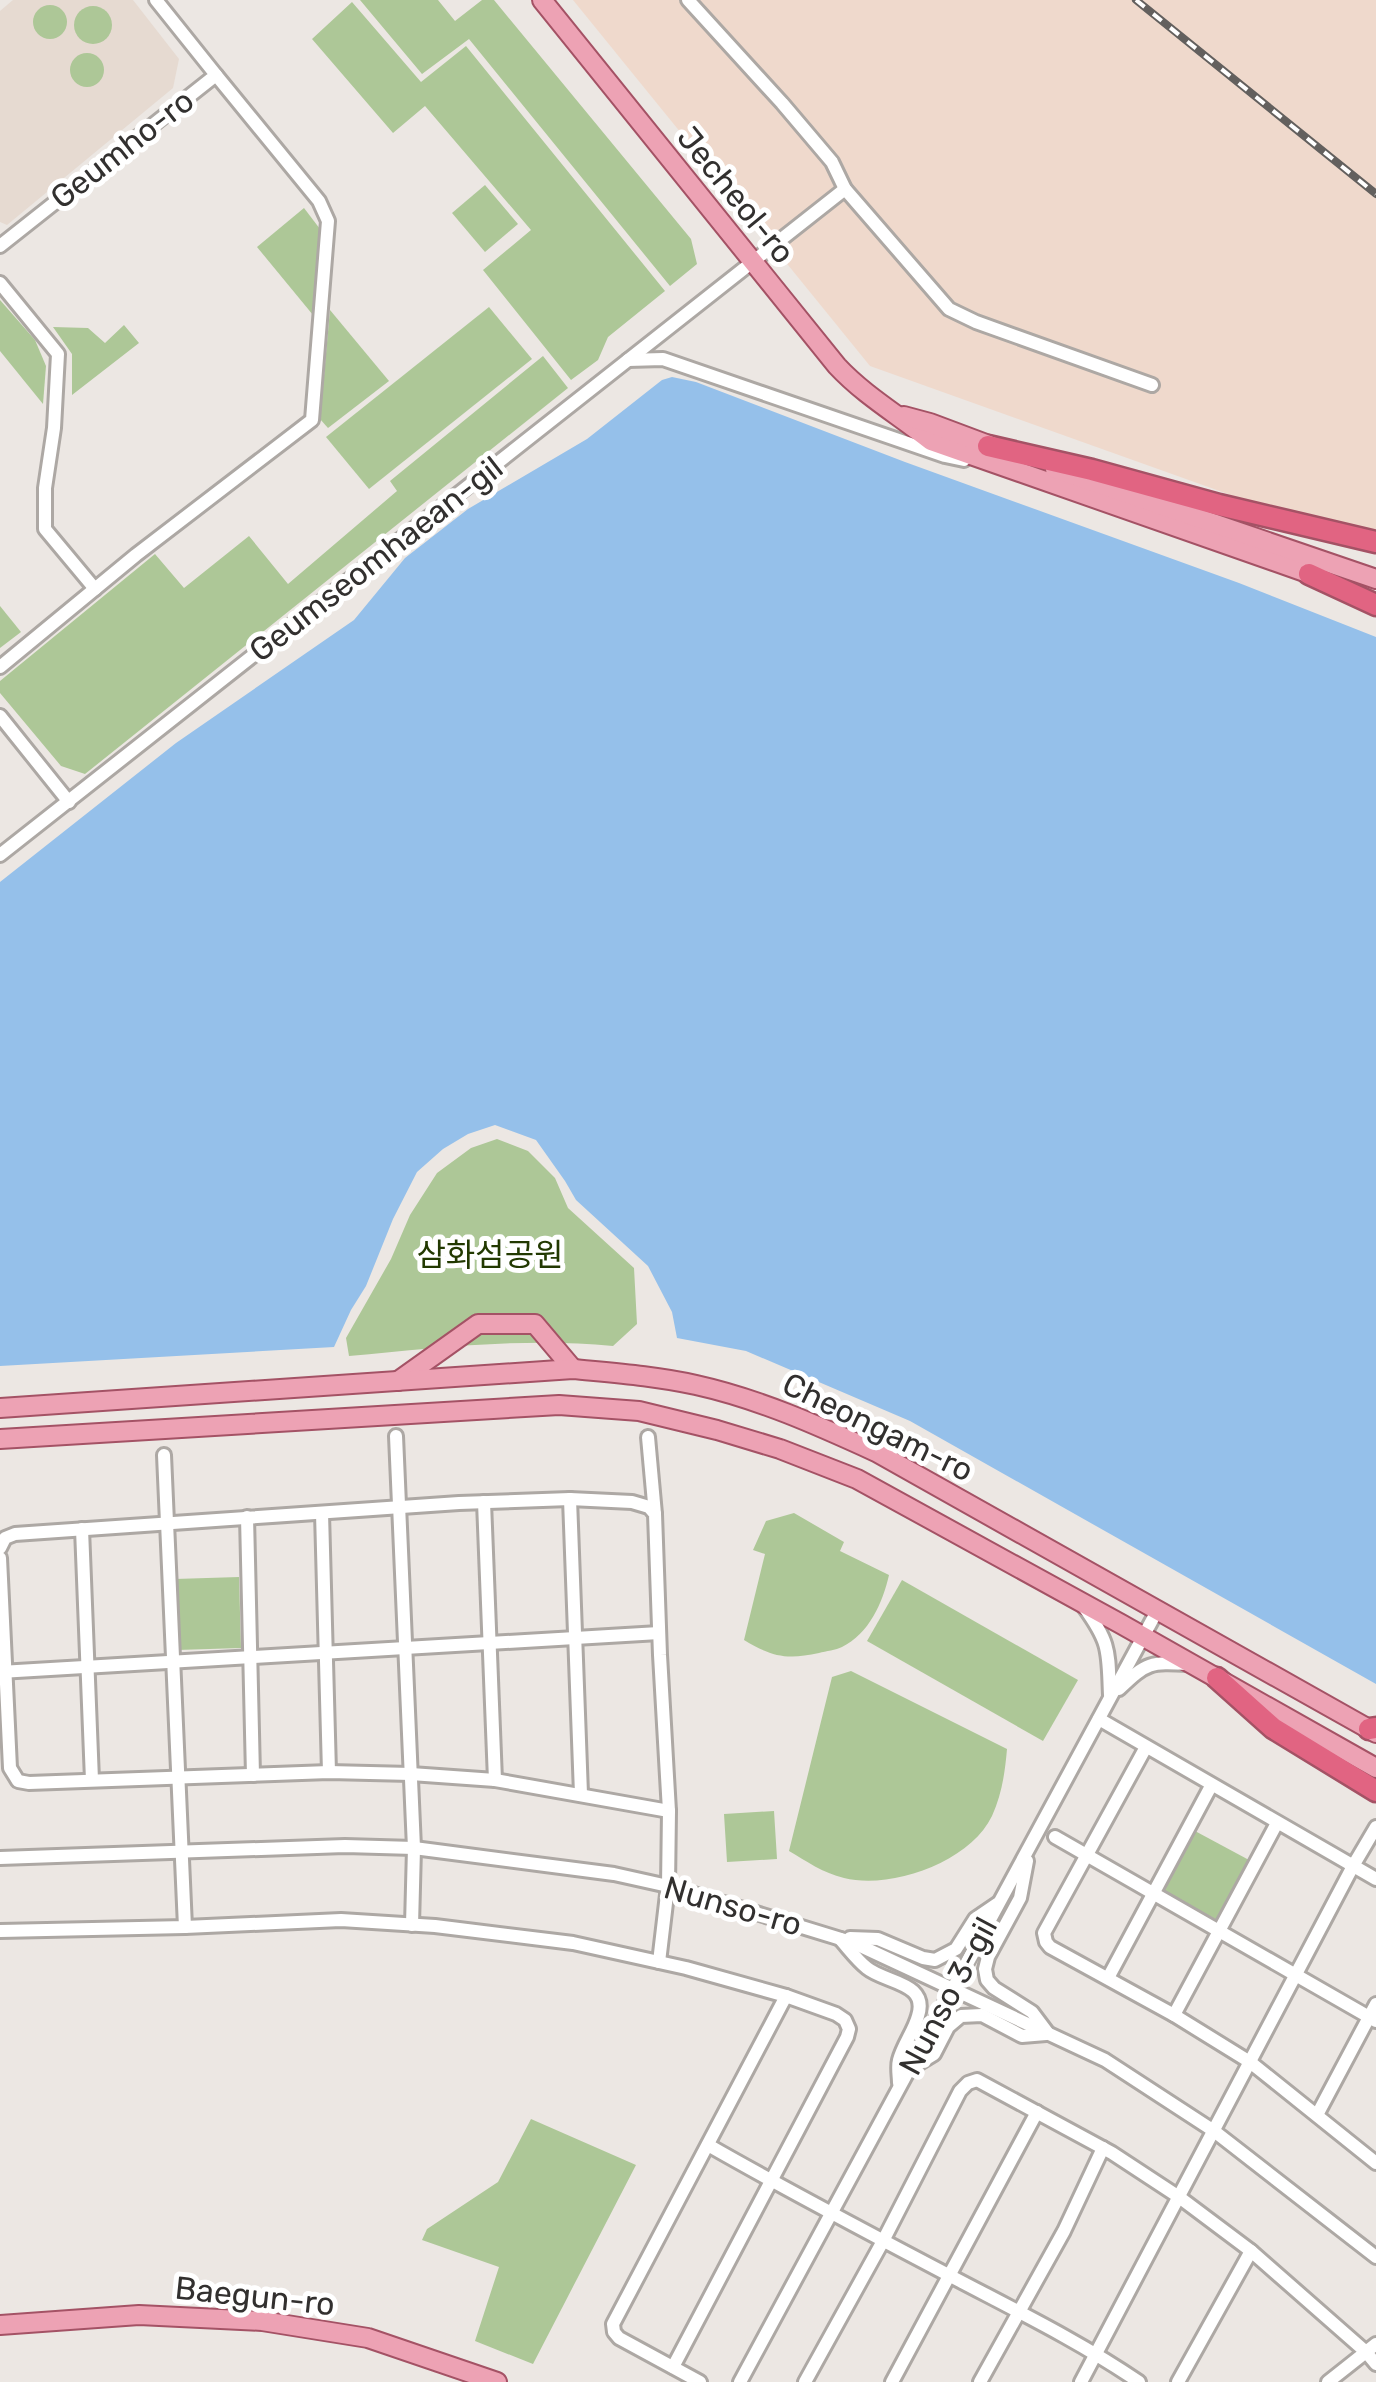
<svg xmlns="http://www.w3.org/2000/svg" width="1376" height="2382" viewBox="0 0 1376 2382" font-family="Rubik,'Noto Sans KR',sans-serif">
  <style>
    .built { fill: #e6dad1 }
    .industrial { fill: #efd9cc }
    .green { fill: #adc797 }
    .water { fill: #95c0ea }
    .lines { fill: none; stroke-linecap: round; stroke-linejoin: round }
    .minor-casing { stroke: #ada8a4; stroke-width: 18 }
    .major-casing { stroke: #a45265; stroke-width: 22 }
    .highway-casing { stroke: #a45265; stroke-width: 25 }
    .minor { stroke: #fff; stroke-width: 12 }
    .major { stroke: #eda2b4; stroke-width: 18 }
    .highway { stroke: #e16482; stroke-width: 20 }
    .rail-casing { stroke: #63605e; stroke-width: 8 }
    .rail { stroke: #fff; stroke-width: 4; stroke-dasharray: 11; stroke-linecap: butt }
    .labels { text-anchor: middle; stroke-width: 10; stroke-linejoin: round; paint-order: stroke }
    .street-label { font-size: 32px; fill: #32302f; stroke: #fff }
    .park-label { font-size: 32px; fill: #223901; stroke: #fff }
  </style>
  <rect width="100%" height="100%" fill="#ece7e3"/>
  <path class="built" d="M 13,0 L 133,0 L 179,59 L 173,88 L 7,225 L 0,222 L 0,11 Z"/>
  <path class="industrial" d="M 573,0 L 1376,0 L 1376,547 L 870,366 Z"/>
  <g class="green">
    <path d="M 360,0 L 438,0 L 455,21 L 482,0 L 494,0 L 691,239 L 697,264 L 670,286 L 469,39 L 422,74 Z"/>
    <path d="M 352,2 L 421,82 L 466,46 L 665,291 L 608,337 L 598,360 L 571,380 L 483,270 L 531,230 L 425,106 L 393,133 L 312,39 Z"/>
    <circle cx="50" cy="22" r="17"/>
    <circle cx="93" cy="25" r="19"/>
    <circle cx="87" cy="70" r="17"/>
    <path d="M 485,185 L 518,224 L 485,252 L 452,213 Z"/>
    <path d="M 304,208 L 320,229 L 313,315 L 257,247 Z"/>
    <path d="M 0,300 L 35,340 L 46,366 L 43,404 L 0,351 Z"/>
    <path d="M 489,307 L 532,359 L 369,489 L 326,437 Z"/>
    <path d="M 330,310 L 389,381 L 328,428 L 320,419 Z"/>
    <path d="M 124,325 L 139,343 L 72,395 L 72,354 L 53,327 L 88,328 L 105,343 Z"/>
    <path d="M 543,356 L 568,388 L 85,774 L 61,766 L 0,693 L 0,681 L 155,554 L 184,588 L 249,536 L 288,584 L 397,491 L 390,481 Z"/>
    <path d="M 0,606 L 21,632 L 0,648 Z"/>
    <path d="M 497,1139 L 528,1151 L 555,1178 L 568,1208 L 634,1268 L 637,1324 L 613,1346 C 525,1337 437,1348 349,1356 L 346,1338 L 391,1259 L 410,1215 L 437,1173 L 471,1148 Z"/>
    <path d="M 794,1513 L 844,1542 L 840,1551 L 889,1575 C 883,1602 869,1634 842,1647 C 836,1650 826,1651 819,1653 C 787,1660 772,1657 744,1640 L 765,1554 L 753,1550 L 766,1521 Z"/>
    <path d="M 239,1577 L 241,1648 L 177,1650 L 175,1579 Z"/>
    <path d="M 902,1580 L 1078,1680 L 1043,1741 L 867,1641 Z"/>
    <path d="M 851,1671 L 1007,1749 C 1005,1772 1002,1794 992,1816 C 970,1862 891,1890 844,1878 C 823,1873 806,1861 789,1851 L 832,1677 Z"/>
    <path d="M 774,1811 L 777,1859 L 727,1862 L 724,1814 Z"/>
    <path d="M 1195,1831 L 1249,1860 L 1217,1920 L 1163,1890 Z"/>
    <path d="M 531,2119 L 636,2165 L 533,2364 L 475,2341 L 499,2267 L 422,2240 L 427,2229 L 498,2182 Z"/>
  </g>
  <path class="water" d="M 672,377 L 696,382 L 905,462 L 1239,583 L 1376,637 L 1376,1684 L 910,1421 L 746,1351 L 677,1338 L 672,1312 L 648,1266 L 576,1200 L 565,1181 L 536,1140 L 495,1125 L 468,1134 L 443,1149 L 417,1172 L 393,1219 L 366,1286 L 351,1310 L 334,1347 L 0,1366 L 0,882 L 176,743 L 354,620 L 405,558 L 468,509 L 587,439 L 662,380 Z"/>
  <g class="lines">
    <defs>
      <g id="minor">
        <path d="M 688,0 L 782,103 L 832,162 L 845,189 L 949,309 L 976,322 L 1152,385"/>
        <path d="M 0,246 L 216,75 L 156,0"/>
        <path d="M 0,283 L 58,354 L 54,428 L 45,488 L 45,529 L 95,589"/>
        <path d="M 628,360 L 663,359 L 945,456 L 964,460"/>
        <path d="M 0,667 L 136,555 L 312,420 L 328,221 L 319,201 L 216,75"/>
        <path d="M 0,716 L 69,802"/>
        <path d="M 0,855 L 845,189"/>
        <path d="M 396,1436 L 414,1848 L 412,1925"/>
        <path d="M 648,1437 L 655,1514"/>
        <path d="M 164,1455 L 185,1927"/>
        <path d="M 570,1499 L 581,1794"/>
        <path d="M 484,1502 L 495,1780"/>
        <path d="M 322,1513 L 329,1772"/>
        <path d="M 247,1517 L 253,1775"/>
        <path d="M 82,1529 L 92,1780"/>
        <path d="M 0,1548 L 5,1538 L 15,1534 L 459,1503 L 570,1499 L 632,1502 L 649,1507 L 655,1514 L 660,1655 L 669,1811 L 668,1886 L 659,1962"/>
        <path d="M 0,1558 L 10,1768 L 18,1781 L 29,1783 L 329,1772 L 411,1774 L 495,1780 L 669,1811"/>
        <path d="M 1084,1607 C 1111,1644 1108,1652 1110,1695"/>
        <path d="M 0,1672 L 659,1633"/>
        <path d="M 1119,1689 C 1147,1662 1150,1662 1189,1664"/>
        <path d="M 1099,1719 L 1376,1879"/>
        <path d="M 1146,1747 L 1044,1933 L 1046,1942 L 1050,1947 L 1174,2015 L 1250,2062 L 1376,2163"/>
        <path d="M 1055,1837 L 1376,2021"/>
        <path d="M 0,1858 L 345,1846 L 414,1848 L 614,1874 L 668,1886 L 854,1943 L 1105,2060 L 1214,2131 L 1376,2257"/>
        <path d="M 1027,1861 L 1020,1898 L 988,1957 L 985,1969 L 987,1980 L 994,1988 L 1032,2012 L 1047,2032"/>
        <path d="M 0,1931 L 185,1927 L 341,1920 L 435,1926 L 573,1943 L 686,1968 L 786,1996 L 836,2014 L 845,2020 L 849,2029 L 847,2037 L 673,2367"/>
        <path d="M 850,1938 L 878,1939 L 923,1958 L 935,1960 L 956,1949 L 975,1919 L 997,1904"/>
        <path d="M 840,1939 C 849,1949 857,1960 867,1968 C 885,1983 929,1982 918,2016 C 914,2031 903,2045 899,2060 C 897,2067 899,2076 899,2083"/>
        <path d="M 1108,1978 L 1211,1786"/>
        <path d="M 1174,2015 L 1277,1823"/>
        <path d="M 911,2068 L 934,2054 L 948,2027 L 961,2016 L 982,2015 L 1022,2036 L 1046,2034"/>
        <path d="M 1317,2115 L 1376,2004"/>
        <path d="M 708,2145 C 790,2192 874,2236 958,2280 C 1019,2312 1082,2343 1139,2382"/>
        <path d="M 700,2382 L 619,2338 L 614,2332 L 613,2324 L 786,1996"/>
        <path d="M 740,2382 L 1157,1611"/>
        <path d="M 805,2382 L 883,2241 L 960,2091 L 968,2083 L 977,2080 L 1112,2153 L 1179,2197 L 1251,2251 L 1366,2352 L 1376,2364"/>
        <path d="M 892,2382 L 1037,2112"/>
        <path d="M 980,2382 L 1064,2231 L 1103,2148"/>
        <path d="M 1081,2382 L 1353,1866 L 1376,1827"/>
        <path d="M 1178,2382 L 1251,2251"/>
        <path d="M 1328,2382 L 1376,2344"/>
      </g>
      <g id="major">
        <path d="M 542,0 L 837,366 C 865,396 900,416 931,441 L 1319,577"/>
        <path d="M 904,416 L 930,423 L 1002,450"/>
        <path d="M 1055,469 L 1376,579"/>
        <path d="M 398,1381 L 478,1324 L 535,1324 L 573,1369"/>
        <path d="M 0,1408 L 573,1369 C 614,1373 656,1376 696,1385 C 759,1399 817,1425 876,1452 L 1376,1733"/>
        <path d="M 0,1439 L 559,1405 L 639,1411 L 717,1430 L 780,1449 L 857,1479 L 1121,1624 L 1376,1768"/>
        <path d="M 0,2325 L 139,2315 L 262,2321 L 368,2338 L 497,2382"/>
      </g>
      <g id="highway">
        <path d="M 988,446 L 1092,470 L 1219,505 L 1376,542"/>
        <path d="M 1309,574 L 1376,605"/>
        <path d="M 1217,1678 L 1273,1728 L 1376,1791"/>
        <path d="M 1369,1729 L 1376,1728"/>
      </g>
    </defs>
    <use href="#minor" class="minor-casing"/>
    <use href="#major" class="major-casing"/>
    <use href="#highway" class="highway-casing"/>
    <use href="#minor" class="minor"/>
    <use href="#major" class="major"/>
    <use href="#highway" class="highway"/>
    <defs>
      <path id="rail" d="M 1136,0 L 1376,194"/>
    </defs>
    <use href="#rail" class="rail-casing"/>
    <use href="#rail" class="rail"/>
  </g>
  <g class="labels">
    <g class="street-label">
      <text transform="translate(122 149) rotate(-38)" y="11">Geumho-ro</text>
      <text transform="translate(736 195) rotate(51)" y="11">Jecheol-ro</text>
      <text transform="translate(376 559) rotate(-38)" y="11">Geumseomhaean-gil</text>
      <text transform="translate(878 1427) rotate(26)" y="11">Cheongam-ro</text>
      <text transform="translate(733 1906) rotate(16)" y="11">Nunso-ro</text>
      <text transform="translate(948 1996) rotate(-62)" y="11">Nunso 3-gil</text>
      <text transform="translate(255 2296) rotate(6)" y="11">Baegun-ro</text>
    </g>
    <g class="park-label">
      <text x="490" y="1266">삼화섬공원</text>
    </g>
  </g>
</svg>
